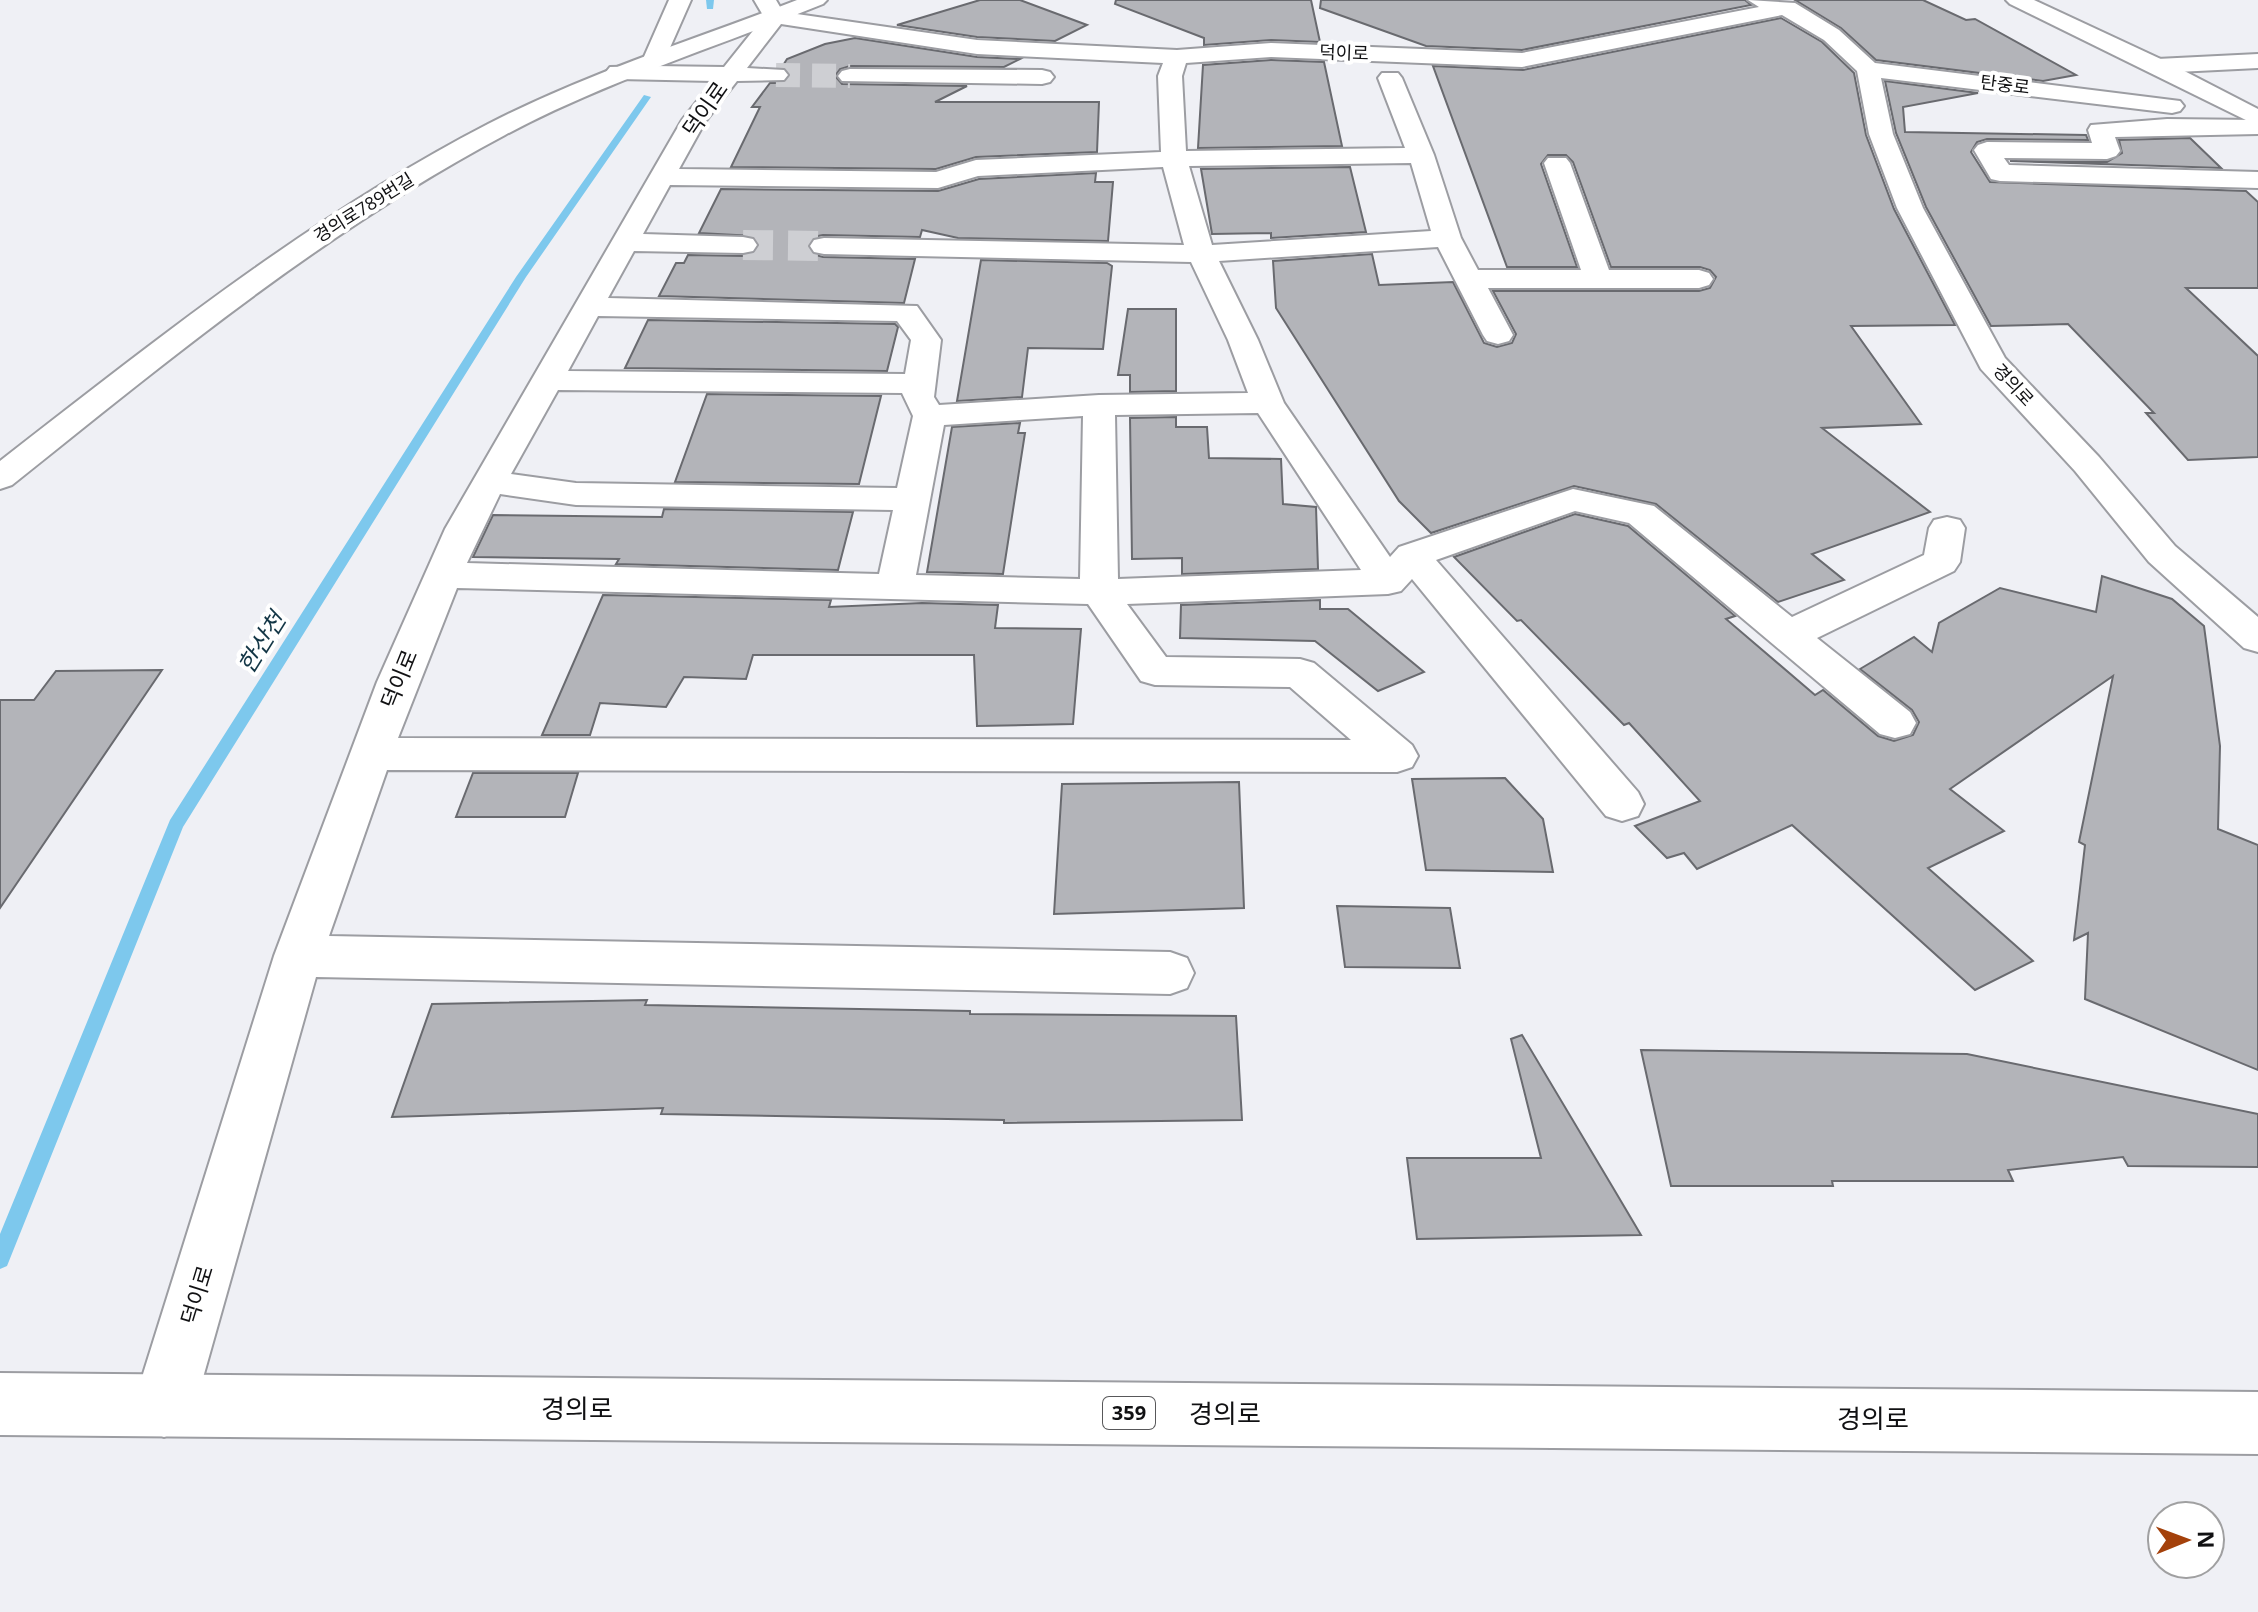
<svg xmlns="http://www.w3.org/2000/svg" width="2258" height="1612" viewBox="0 0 2258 1612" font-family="'Open Sans','Noto Sans KR',sans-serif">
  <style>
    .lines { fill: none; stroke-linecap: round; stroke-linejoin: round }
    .stream { fill: #7dc8ed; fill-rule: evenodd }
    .building { fill: #b3b4b9; stroke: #696a6f; stroke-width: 2 }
    .minor-tunnel-far1 { stroke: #cecfd3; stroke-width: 24; stroke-dasharray: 24 12; stroke-linecap: butt }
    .minor-tunnel { stroke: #cecfd3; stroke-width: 30; stroke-dasharray: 30 15; stroke-linecap: butt }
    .minor-casing { stroke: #9c9da2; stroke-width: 4 }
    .secondary-casing { stroke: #9c9da2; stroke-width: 4 }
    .primary-casing { stroke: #9c9da2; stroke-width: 4 }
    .minor { fill: #fff; fill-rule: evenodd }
    .secondary { fill: #fff; fill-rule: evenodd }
    .primary { fill: #fff; fill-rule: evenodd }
    .labels { text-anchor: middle; stroke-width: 8; stroke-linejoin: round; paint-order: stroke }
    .far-street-label { font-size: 18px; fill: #111113; stroke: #fff }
    .shield { fill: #fff; stroke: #58585a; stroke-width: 2 }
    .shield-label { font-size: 20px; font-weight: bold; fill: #111113 }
    .street-label { font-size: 22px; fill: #111113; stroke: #fff }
    .water-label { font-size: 24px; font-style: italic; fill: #123545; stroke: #fff }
    .near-street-label { font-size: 26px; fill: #111113; stroke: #fff }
  </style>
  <rect width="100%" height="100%" fill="#eff0f5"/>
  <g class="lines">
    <g class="stream">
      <path d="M 706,0 L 714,0 L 713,9 L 707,9 Z"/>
      <path d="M 644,95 L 651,97 L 526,277 L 183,827 L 7,1266 L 0,1269 L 0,1234 L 170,820 L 516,277 Z"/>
    </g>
  </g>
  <g class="building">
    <path d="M 980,0 L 1020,0 L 1087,25 L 1055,41 L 977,37 L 897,25 Z"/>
    <path d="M 1116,0 L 1311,0 L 1320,42 L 1271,40 L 1204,45 L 1204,38 L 1115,4 Z"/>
    <path d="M 1321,0 L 1745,0 L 1751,5 L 1522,50 L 1426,46 L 1320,8 Z"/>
    <path d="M 1795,0 L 1923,0 L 1966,20 L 1975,19 L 2076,75 L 2043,81 L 1876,60 L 1841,28 Z"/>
    <path d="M 1781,18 L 1822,42 L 1854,73 L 1866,135 L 1894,209 L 1955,325 L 1851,326 L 1921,424 L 1822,428 L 1930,512 L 1812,554 L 1844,580 L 1778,602 L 1656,504 L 1574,486 L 1431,533 L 1399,501 L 1276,308 L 1273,261 L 1372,254 L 1379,285 L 1453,282 L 1484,343 L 1497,347 L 1512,343 L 1516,334 L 1493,291 L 1699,291 L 1710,288 L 1716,277 L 1710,270 L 1700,267 L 1611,267 L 1573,162 L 1566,155 L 1548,155 L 1541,164 L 1577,267 L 1507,267 L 1433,66 L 1523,70 Z"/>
    <path d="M 855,38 L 977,57 L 1020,59 L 1004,67 L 850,66 L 840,69 L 835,76 L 842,84 L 967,86 L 935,102 L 1099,102 L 1097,152 L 976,157 L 936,169 L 731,167 L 760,107 L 752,107 L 770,83 L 784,83 L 790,77 L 786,68 L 782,67 L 787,59 L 825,44 Z"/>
    <path d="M 1271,60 L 1324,62 L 1342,146 L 1198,148 L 1203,65 Z"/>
    <path d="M 1885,81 L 1978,93 L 1903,107 L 1905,132 L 2086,135 L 2088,140 L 1987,139 L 1977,142 L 1971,152 L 1990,182 L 2246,191 L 2258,202 L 2258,288 L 2186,288 L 2258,356 L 2258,457 L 2188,460 L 2146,413 L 2154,413 L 2068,324 L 1991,326 L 1926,207 L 1896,133 Z"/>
    <path d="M 2190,138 L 2221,168 L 2010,161 L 2107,162 L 2122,153 L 2119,140 Z"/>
    <path d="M 1350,167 L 1366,232 L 1271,238 L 1271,233 L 1212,234 L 1201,169 Z"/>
    <path d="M 1096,173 L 1095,182 L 1113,182 L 1108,241 L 958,238 L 922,230 L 920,237 L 823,235 L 813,237 L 808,244 L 812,254 L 823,257 L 915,259 L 904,303 L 659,296 L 676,263 L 684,263 L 688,255 L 744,256 L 754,254 L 760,247 L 754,236 L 699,233 L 721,189 L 938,191 L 979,179 Z"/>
    <path d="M 981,260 L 1107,263 L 1112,266 L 1103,349 L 1028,348 L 1022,397 L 957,401 Z"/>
    <path d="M 1128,309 L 1176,309 L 1176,391 L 1130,392 L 1130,375 L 1118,375 Z"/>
    <path d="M 648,320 L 895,324 L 898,327 L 887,371 L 625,368 Z"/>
    <path d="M 707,394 L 881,396 L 859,484 L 675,482 Z"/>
    <path d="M 1176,417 L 1176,427 L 1207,427 L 1209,458 L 1281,459 L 1283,504 L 1316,507 L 1318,569 L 1182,574 L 1182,558 L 1132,559 L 1130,418 Z"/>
    <path d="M 1020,423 L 1018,433 L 1025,433 L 1003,574 L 927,572 L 952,427 Z"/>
    <path d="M 664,509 L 853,512 L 838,570 L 616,564 L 619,559 L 473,557 L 493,515 L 662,517 Z"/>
    <path d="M 1575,514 L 1628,526 L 1735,616 L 1726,619 L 1815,695 L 1823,690 L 1878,736 L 1894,741 L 1913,735 L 1919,722 L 1912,710 L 1860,669 L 1914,637 L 1932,652 L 1939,623 L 2000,588 L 2096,612 L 2102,576 L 2172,599 L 2204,626 L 2220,746 L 2218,829 L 2258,845 L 2258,1070 L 2085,999 L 2088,933 L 2074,940 L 2085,845 L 2079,842 L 2113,676 L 1950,789 L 2004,831 L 1928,868 L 2033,961 L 1975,990 L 1792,825 L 1697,869 L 1684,853 L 1667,858 L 1635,826 L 1700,801 L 1629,723 L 1624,725 L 1521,620 L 1517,621 L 1454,557 Z"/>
    <path d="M 603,595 L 831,600 L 829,607 L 922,603 L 998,605 L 995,628 L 1081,629 L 1073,724 L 977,726 L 974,655 L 753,655 L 746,679 L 684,677 L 666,707 L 600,703 L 590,735 L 542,735 Z"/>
    <path d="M 1320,600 L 1320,609 L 1348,609 L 1424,672 L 1378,691 L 1315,641 L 1180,638 L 1181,605 Z"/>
    <path d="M 162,670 L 0,908 L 0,700 L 34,700 L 56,671 Z"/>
    <path d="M 473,773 L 578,773 L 565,817 L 456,817 Z"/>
    <path d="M 1505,778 L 1543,819 L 1553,872 L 1426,870 L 1412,779 Z"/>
    <path d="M 1239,782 L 1244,908 L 1054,914 L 1062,784 Z"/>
    <path d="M 1337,906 L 1450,908 L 1460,968 L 1345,967 Z"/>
    <path d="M 647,1000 L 645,1005 L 970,1011 L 970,1014 L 1236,1016 L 1242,1120 L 1004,1123 L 1004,1120 L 661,1114 L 663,1108 L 392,1117 L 432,1004 Z"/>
    <path d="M 1522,1035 L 1612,1186 L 1641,1235 L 1417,1239 L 1407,1158 L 1541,1158 L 1511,1039 Z"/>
    <path d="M 1641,1050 L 1967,1054 L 2258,1114 L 2258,1167 L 2128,1166 L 2123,1157 L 2008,1170 L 2013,1181 L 1832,1181 L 1833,1186 L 1671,1186 Z"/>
  </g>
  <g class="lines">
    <path class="minor-tunnel-far1" d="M 776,75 L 850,76"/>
    <path class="minor-tunnel" d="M 743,245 L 824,246"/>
    <defs>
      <g id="minor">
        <path d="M 669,0 L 691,0 L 665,59 L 654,66 L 724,67 L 764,17 L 754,0 L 776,0 L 783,12 L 977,40 L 1177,50 L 1271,43 L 1522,53 L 1759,7 L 1748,0 L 1795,3 L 1839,30 L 1875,63 L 2180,101 L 2184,106 L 2180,111 L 2172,113 L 1881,78 L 1893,134 L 1923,208 L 2005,358 L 2099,457 L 2175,546 L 2258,617 L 2258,652 L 2244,648 L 2149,562 L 2075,471 L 1981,369 L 1897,208 L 1869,134 L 1857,71 L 1824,40 L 1782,15 L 1522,67 L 1271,57 L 1186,63 L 1182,76 L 1186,151 L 1405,148 L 1378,78 L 1382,73 L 1398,73 L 1402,78 L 1434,155 L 1461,238 L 1478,270 L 1581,270 L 1544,163 L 1548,158 L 1566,158 L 1570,163 L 1609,270 L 1699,270 L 1709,273 L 1713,279 L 1709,285 L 1699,288 L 1488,288 L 1513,335 L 1509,341 L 1498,344 L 1487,341 L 1483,335 L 1438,247 L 1219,261 L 1258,340 L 1284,403 L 1390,557 L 1399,547 L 1573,489 L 1654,506 L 1792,617 L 1924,555 L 1929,528 L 1934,520 L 1947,517 L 1960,520 L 1965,528 L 1960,562 L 1954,571 L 1817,638 L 1910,712 L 1916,723 L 1910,734 L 1895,738 L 1880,734 L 1629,523 L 1575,511 L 1436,560 L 1638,792 L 1644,804 L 1638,816 L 1622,821 L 1606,816 L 1412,579 L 1401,591 L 1388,594 L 1127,604 L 1166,657 L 1300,659 L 1314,663 L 1412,745 L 1418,756 L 1412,767 L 1397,772 L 387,770 L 329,936 L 1170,952 L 1187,958 L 1194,973 L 1187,988 L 1170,994 L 316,977 L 195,1406 L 186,1428 L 164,1437 L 142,1428 L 133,1406 L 274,956 L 377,682 L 445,529 L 682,120 L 713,81 L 618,79 L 610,77 L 606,72 L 610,67 L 654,66 L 643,59 ZM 781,24 L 977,54 L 1163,63 L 1158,76 L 1161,152 L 976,160 L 936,172 L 679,169 L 705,122 L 737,81 L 784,80 L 788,75 L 784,70 L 747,68 ZM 1411,163 L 1431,231 L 1212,245 L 1189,166 ZM 1163,167 L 1184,245 L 824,238 L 814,240 L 810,246 L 814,252 L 824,254 L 1191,262 L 1228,340 L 1248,393 L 1099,395 L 939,405 L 934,397 L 941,340 L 917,306 L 608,298 L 634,251 L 743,253 L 753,251 L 757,245 L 753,239 L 743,237 L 643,234 L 670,185 L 938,188 L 978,176 ZM 598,316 L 897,321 L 911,340 L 905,374 L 568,371 ZM 558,390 L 902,393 L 913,416 L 897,488 L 576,483 L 511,474 ZM 1258,413 L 1361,570 L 1118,579 L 1115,415 ZM 1083,416 L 1080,579 L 916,575 L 944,425 ZM 500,494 L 576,505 L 893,510 L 879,574 L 467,563 ZM 457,588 L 1088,604 L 1141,681 L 1155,685 L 1290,687 L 1351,740 L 398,738 Z"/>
        <path d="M 2258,54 L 2258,68 L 2157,73 L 2149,71 L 2146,66 L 2149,61 L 2157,59 Z"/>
        <path d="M 850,69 L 1042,70 L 1050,72 L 1054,77 L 1050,82 L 1042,84 L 842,81 L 838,76 L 842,71 Z"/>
        <path d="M 2167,119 L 2258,120 L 2258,134 L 2115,137 L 2120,151 L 2116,156 L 2107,159 L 2004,158 L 2009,165 L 2258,172 L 2258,188 L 2000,181 L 1991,179 L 1974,150 L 1978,145 L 1987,142 L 2092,143 L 2088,130 L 2091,125 Z"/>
      </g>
      <g id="secondary">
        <path d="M 797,0 L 827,0 L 823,4 C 717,47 606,81 505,135 C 326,230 169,359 12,485 L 0,489 L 0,461 C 156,340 312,215 488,124 C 587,73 693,40 797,0 Z"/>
        <path d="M 2006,0 L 2034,0 L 2165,61 L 2258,109 L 2258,126 L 2010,4 Z"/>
      </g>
      <path id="primary" d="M 0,1373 L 2258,1392 L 2258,1454 L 0,1435 Z"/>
    </defs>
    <use href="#minor" class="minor-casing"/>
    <use href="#secondary" class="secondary-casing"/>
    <use href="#primary" class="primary-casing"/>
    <use href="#minor" class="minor"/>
    <use href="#secondary" class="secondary"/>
    <use href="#primary" class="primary"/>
  </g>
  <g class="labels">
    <g class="far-street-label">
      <text transform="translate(1344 53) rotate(2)" y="6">덕이로</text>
      <text transform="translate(2005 85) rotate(7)" y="6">탄중로</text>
      <text transform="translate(364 208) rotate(-32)" y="6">경의로789번길</text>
      <text transform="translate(2013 385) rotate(47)" y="6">경의로</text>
    </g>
    <rect class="shield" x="1103" y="1397" width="52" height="32" rx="6"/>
    <g class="shield-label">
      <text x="1129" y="1420">359</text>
    </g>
    <g class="street-label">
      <text transform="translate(705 109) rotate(-55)" y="8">덕이로</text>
      <text transform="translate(399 679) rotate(-68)" y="8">덕이로</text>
      <text transform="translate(197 1295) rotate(-73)" y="8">덕이로</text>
    </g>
    <g class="water-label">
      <text transform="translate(262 643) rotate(-58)" y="8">한산천</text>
    </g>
    <g class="near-street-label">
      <text x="577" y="1418">경의로</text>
      <text x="1225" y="1423">경의로</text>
      <text x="1873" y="1428">경의로</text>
    </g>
  </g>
  <g transform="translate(2186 1540) rotate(89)"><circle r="38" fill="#ffffff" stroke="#a0a0a1" stroke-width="2"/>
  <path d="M0-6L14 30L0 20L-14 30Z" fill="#a4410b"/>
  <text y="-12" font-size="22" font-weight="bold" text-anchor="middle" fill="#111113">N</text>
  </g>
</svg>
